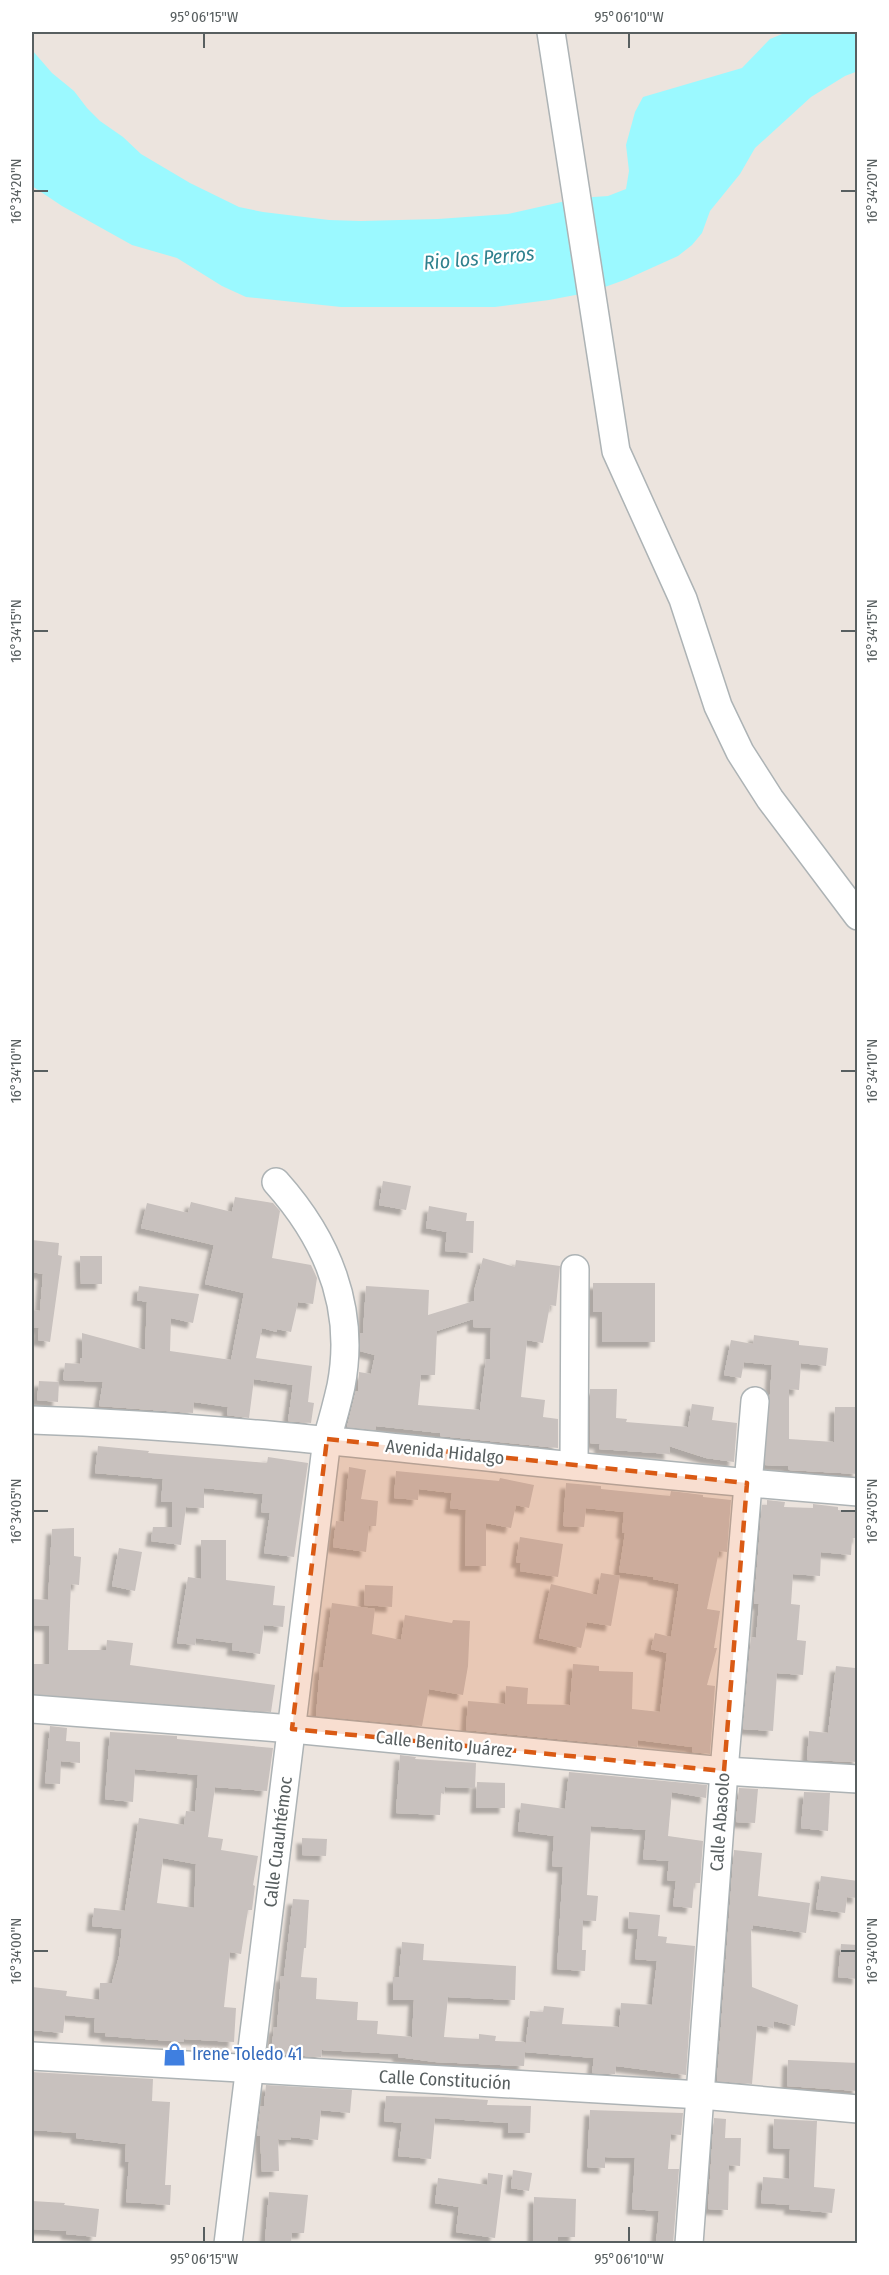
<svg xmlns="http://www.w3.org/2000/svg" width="889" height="2275" viewBox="0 0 889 2275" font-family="'Fira Sans Condensed',sans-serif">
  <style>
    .water { fill: #9bf9ff }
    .building { fill: #c8c1be; fill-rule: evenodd; filter: url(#shadow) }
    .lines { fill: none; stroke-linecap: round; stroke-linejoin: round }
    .minor-casing { stroke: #adb3b5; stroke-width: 30 }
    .minor { stroke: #fff; stroke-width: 27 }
    .marked { fill: #da5a14; fill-opacity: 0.2; stroke: #da5a14; stroke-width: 4.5; stroke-dasharray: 12 8; stroke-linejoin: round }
    .ticks { fill: none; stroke: #585f60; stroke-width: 2 }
    .labels { text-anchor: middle; stroke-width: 4.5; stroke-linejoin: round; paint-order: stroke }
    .street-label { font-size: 18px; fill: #585f60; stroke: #fff }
    .shop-label { font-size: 18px; fill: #366cbe; stroke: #fff; text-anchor: start }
    .water-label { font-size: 20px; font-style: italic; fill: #2f818e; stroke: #fff }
    .neatline { fill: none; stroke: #585f60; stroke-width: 2 }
    .ticks-label { font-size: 15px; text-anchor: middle; fill: #585f60 }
  </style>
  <defs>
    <filter id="shadow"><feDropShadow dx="-5.5" dy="5.5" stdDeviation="1.5" flood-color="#0004"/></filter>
  </defs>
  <rect width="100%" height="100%" fill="#ece4de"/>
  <path class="water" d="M 787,32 L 857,32 L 858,71 L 845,76 L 811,97 L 755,148 L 740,174 L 710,211 L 702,233 L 692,245 L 678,256 L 627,279 L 591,292 L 549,300 L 495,307 L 341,307 L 246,297 L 222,286 L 177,258 L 132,245 L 62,206 L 32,186 L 32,50 L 52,73 L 74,91 L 87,108 L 100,121 L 123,137 L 141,154 L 190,183 L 239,207 L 263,212 L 329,220 L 361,221 L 438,219 L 508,214 L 579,198 L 608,196 L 626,189 L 629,171 L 626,145 L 635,112 L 643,97 L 742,68 L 770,39 Z"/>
  <g class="building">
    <path d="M 383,1181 L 411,1186 L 406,1210 L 379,1205 Z"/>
    <path d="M 235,1197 L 273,1203 L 280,1211 L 272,1258 L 311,1265 L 317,1278 L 313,1304 L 298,1302 L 291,1332 L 277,1329 L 277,1332 L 262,1328 L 256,1358 L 312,1366 L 308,1402 L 314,1403 L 311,1423 L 288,1421 L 293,1385 L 254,1379 L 249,1418 L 227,1415 L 228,1407 L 194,1402 L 193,1413 L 99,1406 L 103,1382 L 63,1380 L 65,1363 L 80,1364 L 80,1358 L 82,1358 L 82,1333 L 145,1350 L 147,1302 L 137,1300 L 139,1286 L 199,1294 L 193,1323 L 171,1318 L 170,1351 L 231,1360 L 244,1293 L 205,1284 L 214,1245 L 141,1228 L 147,1203 L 188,1213 L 191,1202 L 232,1212 Z"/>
    <path d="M 429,1206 L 467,1213 L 466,1221 L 474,1221 L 473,1253 L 445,1251 L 447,1232 L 426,1228 Z"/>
    <path d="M 32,1240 L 59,1243 L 58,1255 L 62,1256 L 50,1342 L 38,1340 L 39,1328 L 32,1327 L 32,1310 L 40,1311 L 43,1274 L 32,1272 Z"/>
    <path d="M 80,1256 L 102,1256 L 102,1284 L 81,1284 Z"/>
    <path d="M 483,1258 L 515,1267 L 516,1260 L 560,1266 L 556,1306 L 550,1305 L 543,1343 L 527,1340 L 521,1397 L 545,1400 L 543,1417 L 558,1419 L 558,1448 L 440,1436 L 440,1433 L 376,1426 L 375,1430 L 347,1427 L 356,1391 L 358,1392 L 359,1372 L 371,1374 L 375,1355 L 360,1351 L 360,1333 L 363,1333 L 366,1286 L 429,1290 L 428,1315 L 474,1301 L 474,1291 ZM 473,1319 L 473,1327 L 491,1328 L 490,1359 L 486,1359 L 480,1410 L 418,1405 L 421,1375 L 435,1375 L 437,1331 Z"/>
    <path d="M 593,1283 L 655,1283 L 655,1342 L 602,1342 L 602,1312 L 593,1312 Z"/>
    <path d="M 754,1335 L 799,1341 L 799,1345 L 828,1348 L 826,1366 L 801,1363 L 799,1390 L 789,1389 L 789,1439 L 834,1442 L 835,1407 L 857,1407 L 858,1474 L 789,1470 L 788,1466 L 765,1465 L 772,1365 L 744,1362 L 741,1378 L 724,1375 L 731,1340 L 753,1344 Z"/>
    <path d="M 39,1381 L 59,1382 L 58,1402 L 37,1400 Z"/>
    <path d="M 590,1389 L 617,1389 L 616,1418 L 627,1419 L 626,1422 L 688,1427 L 692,1404 L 714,1407 L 712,1420 L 737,1423 L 734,1462 L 706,1458 L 669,1446 L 670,1454 L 599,1449 L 600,1444 L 590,1443 Z"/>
    <path d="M 98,1446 L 149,1451 L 148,1453 L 267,1463 L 268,1457 L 308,1463 L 294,1557 L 264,1553 L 270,1513 L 261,1512 L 263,1494 L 204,1488 L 204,1508 L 186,1507 L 181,1545 L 151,1541 L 153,1527 L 172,1527 L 172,1502 L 161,1502 L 163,1479 L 95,1473 Z"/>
    <path d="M 349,1467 L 366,1470 L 361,1499 L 378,1501 L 376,1526 L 369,1526 L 366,1552 L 333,1547 L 336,1521 L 344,1522 Z"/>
    <path d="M 396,1471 L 499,1481 L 500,1478 L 534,1485 L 529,1508 L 516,1505 L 511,1528 L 486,1523 L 486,1566 L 465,1566 L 466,1510 L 450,1508 L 452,1493 L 419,1489 L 418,1500 L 394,1498 Z"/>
    <path d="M 566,1483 L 601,1486 L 601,1489 L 670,1496 L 671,1491 L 703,1495 L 703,1497 L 731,1500 L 727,1552 L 719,1551 L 707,1609 L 720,1611 L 714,1648 L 717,1648 L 707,1685 L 715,1686 L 710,1754 L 692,1752 L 692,1747 L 638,1740 L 637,1747 L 466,1730 L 468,1701 L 505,1704 L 506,1686 L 528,1688 L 527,1704 L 570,1705 L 573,1664 L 599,1666 L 599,1671 L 633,1672 L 632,1709 L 660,1712 L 667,1653 L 651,1649 L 655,1633 L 671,1637 L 679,1584 L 653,1579 L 654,1577 L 619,1572 L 625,1533 L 622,1533 L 624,1512 L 586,1508 L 584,1527 L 563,1526 Z"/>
    <path d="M 767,1500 L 785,1502 L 784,1507 L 813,1508 L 813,1504 L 838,1507 L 838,1510 L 858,1512 L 858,1538 L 852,1538 L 851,1555 L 821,1552 L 820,1576 L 793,1574 L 791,1604 L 800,1605 L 797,1640 L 806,1641 L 803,1675 L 777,1673 L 773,1731 L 743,1729 L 751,1637 L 756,1638 L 759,1604 L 754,1604 L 762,1505 L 767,1505 Z"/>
    <path d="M 74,1528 L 74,1556 L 81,1557 L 79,1585 L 71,1584 L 68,1650 L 106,1650 L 107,1640 L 133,1643 L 130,1665 L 275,1685 L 271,1712 L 32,1694 L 32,1664 L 49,1664 L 49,1626 L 32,1625 L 32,1599 L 48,1600 L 52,1529 Z"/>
    <path d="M 520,1537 L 563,1544 L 558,1577 L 520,1571 L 521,1563 L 516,1562 Z"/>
    <path d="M 201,1540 L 226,1540 L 226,1580 L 275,1586 L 273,1605 L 285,1606 L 283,1627 L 264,1625 L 260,1654 L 232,1650 L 233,1643 L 196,1638 L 195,1645 L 177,1643 L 188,1577 L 201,1579 Z"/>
    <path d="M 119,1548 L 142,1552 L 135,1591 L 112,1586 Z"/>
    <path d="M 601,1573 L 620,1576 L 611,1626 L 587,1622 L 581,1648 L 539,1638 L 551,1584 L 597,1595 Z"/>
    <path d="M 365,1585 L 393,1586 L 392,1607 L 364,1605 Z"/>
    <path d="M 332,1603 L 375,1609 L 372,1634 L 401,1640 L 405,1615 L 452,1623 L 453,1620 L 470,1621 L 468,1666 L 463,1695 L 429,1689 L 422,1726 L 316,1716 L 320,1667 L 323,1667 Z"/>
    <path d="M 836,1666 L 855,1668 L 855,1671 L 858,1671 L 858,1762 L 807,1760 L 809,1731 L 828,1733 Z"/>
    <path d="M 50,1726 L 67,1728 L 66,1741 L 80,1742 L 80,1763 L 61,1761 L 60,1784 L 45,1783 Z"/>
    <path d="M 110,1732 L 177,1736 L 177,1739 L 273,1748 L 267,1791 L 215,1787 L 208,1837 L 223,1839 L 221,1850 L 258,1856 L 253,1885 L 255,1886 L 252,1910 L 248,1910 L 241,1954 L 230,1952 L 224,2007 L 236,2008 L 234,2042 L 184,2039 L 184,2042 L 105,2036 L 106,2033 L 94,2032 L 95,2018 L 65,2015 L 63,2033 L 32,2030 L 32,1987 L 67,1991 L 66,1996 L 99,2000 L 100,1983 L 112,1983 L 119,1956 L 122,1929 L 92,1926 L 94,1908 L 125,1911 L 139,1818 L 184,1825 L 186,1811 L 195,1812 L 198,1775 L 135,1769 L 133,1802 L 105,1799 ZM 163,1858 L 196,1864 L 194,1908 L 157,1903 Z"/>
    <path d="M 400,1755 L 416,1757 L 415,1759 L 476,1763 L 475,1788 L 445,1787 L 444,1794 L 441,1793 L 440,1815 L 396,1813 Z"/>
    <path d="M 569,1772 L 707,1785 L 706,1798 L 672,1792 L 668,1836 L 703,1841 L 700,1883 L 694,1883 L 692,1908 L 673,1906 L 676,1881 L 667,1880 L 669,1861 L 643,1859 L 646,1830 L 591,1826 L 587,1895 L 598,1896 L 596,1921 L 583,1920 L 582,1950 L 586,1950 L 585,1971 L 557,1969 L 563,1867 L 552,1866 L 554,1836 L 518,1831 L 521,1803 L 565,1809 Z"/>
    <path d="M 477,1782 L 505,1783 L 505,1808 L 476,1808 Z"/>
    <path d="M 739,1788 L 758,1789 L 755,1823 L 736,1822 Z"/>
    <path d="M 804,1792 L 830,1793 L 828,1831 L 801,1828 Z"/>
    <path d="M 302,1838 L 327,1839 L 326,1856 L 302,1855 Z"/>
    <path d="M 734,1850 L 762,1853 L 758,1896 L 810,1903 L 806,1933 L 753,1925 L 753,1929 L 751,1929 L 752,1987 L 798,2005 L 795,2026 L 774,2021 L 773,2028 L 757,2025 L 752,2084 L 717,2081 Z"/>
    <path d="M 821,1876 L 858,1881 L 858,1898 L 847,1897 L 845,1913 L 816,1909 Z"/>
    <path d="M 293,1899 L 309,1900 L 306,1948 L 304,1948 L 301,1977 L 317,1978 L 316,1999 L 358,2002 L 357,2020 L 378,2021 L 377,2034 L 412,2037 L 414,2000 L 393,2000 L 393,1977 L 399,1977 L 402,1942 L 424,1944 L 423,1960 L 516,1966 L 515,2000 L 448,1997 L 444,2037 L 479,2039 L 479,2034 L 496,2036 L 495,2041 L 525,2042 L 525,2050 L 530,2011 L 543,2012 L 544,2006 L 564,2008 L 562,2024 L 619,2027 L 621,2003 L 652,2005 L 657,1961 L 635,1959 L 638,1929 L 628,1928 L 629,1912 L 660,1915 L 658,1936 L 667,1937 L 666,1943 L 695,1946 L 686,2075 L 616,2066 L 615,2074 L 592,2073 L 594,2058 L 525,2052 L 524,2066 L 435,2062 L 398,2057 L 398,2054 L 322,2050 L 321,2057 L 271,2054 L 274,2027 L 277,2027 L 281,1976 L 284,1976 Z"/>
    <path d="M 841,1944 L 858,1945 L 858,1979 L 838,1977 Z"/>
    <path d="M 788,2060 L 858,2063 L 858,2091 L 787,2086 Z"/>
    <path d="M 32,2072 L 153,2079 L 152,2101 L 170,2102 L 165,2185 L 171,2185 L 170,2205 L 126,2202 L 129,2162 L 125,2162 L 126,2144 L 76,2138 L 76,2133 L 32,2130 Z"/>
    <path d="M 266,2085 L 352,2090 L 350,2113 L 321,2110 L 318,2140 L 291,2137 L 291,2140 L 278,2139 L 279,2171 L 262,2172 L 260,2136 L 257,2136 L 261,2106 L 264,2106 Z"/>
    <path d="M 386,2096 L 443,2097 L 488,2100 L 487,2105 L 531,2106 L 530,2133 L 508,2133 L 508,2123 L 435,2118 L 431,2159 L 398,2156 L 402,2123 L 384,2121 Z"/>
    <path d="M 590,2110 L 683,2113 L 681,2135 L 671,2134 L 668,2169 L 679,2169 L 673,2244 L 656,2244 L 659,2211 L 632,2209 L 635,2158 L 605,2157 L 605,2168 L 587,2167 Z"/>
    <path d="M 714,2118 L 726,2119 L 725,2138 L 741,2138 L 740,2166 L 729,2165 L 728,2210 L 708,2209 Z"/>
    <path d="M 774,2119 L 817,2121 L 814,2187 L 835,2189 L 832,2213 L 789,2209 L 790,2205 L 761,2203 L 763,2177 L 789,2179 L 790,2149 L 773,2148 Z"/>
    <path d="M 513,2170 L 532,2173 L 529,2191 L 511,2188 Z"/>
    <path d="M 488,2173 L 503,2175 L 495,2238 L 456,2232 L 459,2207 L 435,2203 L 438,2178 L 487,2185 Z"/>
    <path d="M 269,2192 L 308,2195 L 304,2233 L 292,2233 L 291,2243 L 265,2241 Z"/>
    <path d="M 534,2197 L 576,2199 L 575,2237 L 558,2237 L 558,2244 L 533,2244 Z"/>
    <path d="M 32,2201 L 65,2203 L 64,2205 L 99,2209 L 96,2237 L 66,2234 L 67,2231 L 32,2229 Z"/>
  </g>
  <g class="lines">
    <defs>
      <g id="minor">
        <path d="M 551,32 L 616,451 L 683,599 L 718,706 L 740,752 L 770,799 L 858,916"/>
        <path d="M 32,1420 C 193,1425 354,1443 515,1460 C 629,1472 743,1483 858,1492"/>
        <path d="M 574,1466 L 575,1269"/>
        <path d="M 32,1709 L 292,1729 L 724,1771 L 858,1779"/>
        <path d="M 32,2056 L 701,2095 L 858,2109"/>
        <path d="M 228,2244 L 327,1439 C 332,1422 337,1404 341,1386 C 356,1308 327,1239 276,1182"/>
        <path d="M 689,2244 L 724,1771 L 755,1401"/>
      </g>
    </defs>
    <use href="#minor" class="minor-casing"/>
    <use href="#minor" class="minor"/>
  </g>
  <path class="marked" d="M 327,1439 L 747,1483 L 724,1771 L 292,1729 Z"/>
  <path class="ticks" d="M 204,33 L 204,48M 629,33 L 629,48M 33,191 L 48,191M 841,191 L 856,191M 33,631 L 48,631M 841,631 L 856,631M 33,1071 L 48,1071M 841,1071 L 856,1071M 33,1511 L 48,1511M 841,1511 L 856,1511M 33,1951 L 48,1951M 841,1951 L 856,1951M 204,2227 L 204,2242M 629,2227 L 629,2242"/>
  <defs>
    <symbol id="shop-bare" viewBox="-9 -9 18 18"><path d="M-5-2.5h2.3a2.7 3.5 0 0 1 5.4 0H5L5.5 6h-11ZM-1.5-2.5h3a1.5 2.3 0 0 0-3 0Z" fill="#3f7fe0" stroke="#fff" stroke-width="2.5" paint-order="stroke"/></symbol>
  </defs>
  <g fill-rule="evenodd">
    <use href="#shop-bare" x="158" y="2038" width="33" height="33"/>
  </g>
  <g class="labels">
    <g class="street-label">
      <text transform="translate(445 1452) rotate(6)" y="6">Avenida Hidalgo</text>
      <text transform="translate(444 1744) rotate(6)" y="6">Calle Benito Juárez</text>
      <text transform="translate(720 1822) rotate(-86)" y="6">Calle Abasolo</text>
      <text transform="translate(278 1842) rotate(-83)" y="6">Calle Cuauhtémoc</text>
      <text transform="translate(445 2080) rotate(3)" y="6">Calle Constitución</text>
    </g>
    <g class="shop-label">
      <text x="192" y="2060">Irene Toledo 41</text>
    </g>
    <g class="water-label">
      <text transform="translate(479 258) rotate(-5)" y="7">Rio los Perros</text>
    </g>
  </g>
  <rect width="889" height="2275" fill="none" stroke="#ffffff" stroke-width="66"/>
  <rect x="33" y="33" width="823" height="2209" class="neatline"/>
  <g class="ticks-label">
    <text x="204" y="22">95°06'15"W</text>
    <text x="629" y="22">95°06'10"W</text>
    <text transform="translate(16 191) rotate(-90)" y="5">16°34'20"N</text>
    <text transform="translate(872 191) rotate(-90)" y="5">16°34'20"N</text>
    <text transform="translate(16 631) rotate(-90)" y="5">16°34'15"N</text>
    <text transform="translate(872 631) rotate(-90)" y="5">16°34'15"N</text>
    <text transform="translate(16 1071) rotate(-90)" y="5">16°34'10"N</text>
    <text transform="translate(872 1071) rotate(-90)" y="5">16°34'10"N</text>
    <text transform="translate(16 1511) rotate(-90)" y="5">16°34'05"N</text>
    <text transform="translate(872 1511) rotate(-90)" y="5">16°34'05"N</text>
    <text transform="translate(16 1951) rotate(-90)" y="5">16°34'00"N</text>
    <text transform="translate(872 1951) rotate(-90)" y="5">16°34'00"N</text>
    <text x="204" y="2264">95°06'15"W</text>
    <text x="629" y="2264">95°06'10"W</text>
  </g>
</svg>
